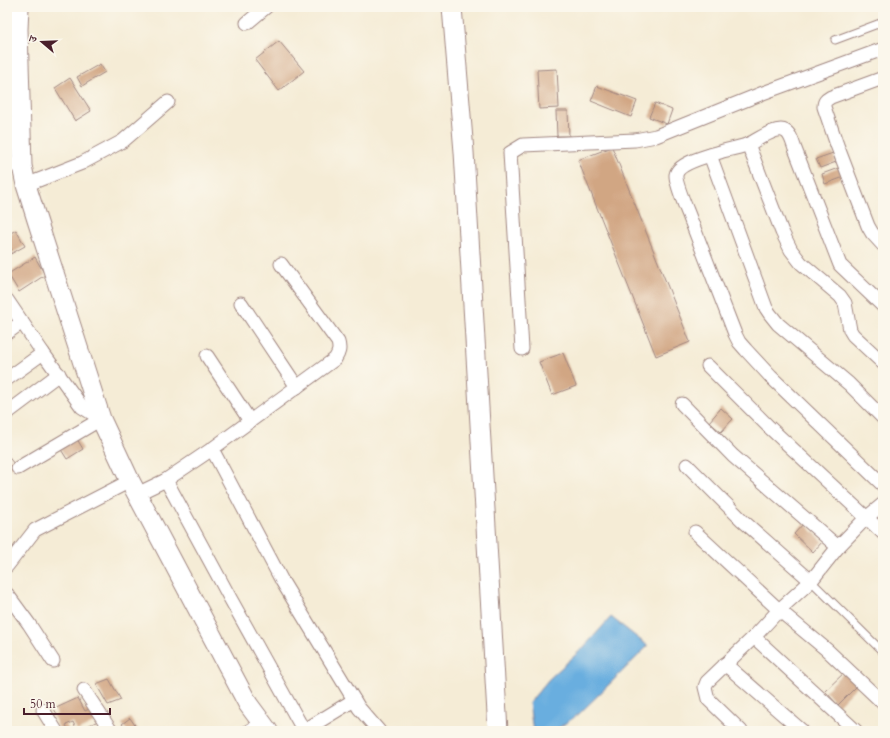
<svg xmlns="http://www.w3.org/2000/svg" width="890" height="738" viewBox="0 0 890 738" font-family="Cardo,'Noto Serif Devanagari',serif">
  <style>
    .water { fill: #69aedf; stroke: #5a6685 }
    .building { fill: #d1a683 }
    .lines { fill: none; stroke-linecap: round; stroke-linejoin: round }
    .lane-casing { stroke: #a08680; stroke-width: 9 }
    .street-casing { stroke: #a08680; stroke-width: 15 }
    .secondary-casing { stroke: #a08680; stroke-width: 21 }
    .lane { stroke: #fff; stroke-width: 7 }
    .street { stroke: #fff; stroke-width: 13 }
    .secondary { stroke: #fff; stroke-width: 19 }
  </style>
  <rect width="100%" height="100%" fill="#fbf7ec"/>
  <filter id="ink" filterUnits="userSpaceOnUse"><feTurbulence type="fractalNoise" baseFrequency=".025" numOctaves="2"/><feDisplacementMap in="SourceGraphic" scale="8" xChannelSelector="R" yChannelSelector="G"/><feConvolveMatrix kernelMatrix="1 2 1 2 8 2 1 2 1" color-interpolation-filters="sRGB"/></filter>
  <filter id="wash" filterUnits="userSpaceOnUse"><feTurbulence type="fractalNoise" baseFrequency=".012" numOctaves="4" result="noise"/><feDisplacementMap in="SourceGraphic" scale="16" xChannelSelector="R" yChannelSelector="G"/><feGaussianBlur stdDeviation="0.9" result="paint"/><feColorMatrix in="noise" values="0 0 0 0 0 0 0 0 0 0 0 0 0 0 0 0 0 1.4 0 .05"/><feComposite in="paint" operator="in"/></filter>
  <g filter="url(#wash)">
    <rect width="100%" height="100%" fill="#f5ecd6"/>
    <path class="water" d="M 611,617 L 648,646 L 579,714 L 554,731 L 533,731 L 529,703 L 549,679 L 583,648 Z"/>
    <g id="blocks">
      <g class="building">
        <path d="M 279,41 L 304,71 L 279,91 L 255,60 Z"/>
        <path d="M 100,64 L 105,72 L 82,86 L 77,77 Z"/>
        <path d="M 557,69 L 559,108 L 539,109 L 537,70 Z"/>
        <path d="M 70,78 L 91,111 L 75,121 L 55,88 Z"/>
        <path d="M 597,86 L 637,101 L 631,117 L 591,101 Z"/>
        <path d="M 655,103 L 672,110 L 667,124 L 649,117 Z"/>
        <path d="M 556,111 L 568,111 L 569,136 L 557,136 Z"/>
        <path d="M 612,147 L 690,342 L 656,356 L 578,160 Z"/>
        <path d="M 833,153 L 836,162 L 820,168 L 816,159 Z"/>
        <path d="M 841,167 L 844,177 L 825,184 L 822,174 Z"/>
        <path d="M 16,230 L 25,246 L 7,256 L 7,253 L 12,250 L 7,242 L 7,235 Z"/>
        <path d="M 35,257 L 45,275 L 19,292 L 8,274 Z"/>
        <path d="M 7,311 L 15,323 L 7,328 Z"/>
        <path d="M 563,353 L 576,386 L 552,395 L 539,362 Z"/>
        <path d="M 721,408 L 733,419 L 721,432 L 709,422 Z"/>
        <path d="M 77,439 L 83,449 L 67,459 L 60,448 Z"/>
        <path d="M 7,455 L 14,464 L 7,470 Z"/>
        <path d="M 804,523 L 823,541 L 813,552 L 794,534 Z"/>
        <path d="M 846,671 L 859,684 L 838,705 L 825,691 Z"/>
        <path d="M 109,679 L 121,700 L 108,705 L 96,684 Z"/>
        <path d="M 78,698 L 85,711 L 89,709 L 92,714 L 96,711 L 100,720 L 77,731 L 73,722 L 66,725 L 69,731 L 60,731 L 53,716 L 57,714 L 54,709 Z"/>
        <path d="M 130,718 L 139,731 L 127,731 L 122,724 Z"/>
      </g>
    </g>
  </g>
  <g filter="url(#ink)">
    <use href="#blocks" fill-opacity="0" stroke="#a08680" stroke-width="1"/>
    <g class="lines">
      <defs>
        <g id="lane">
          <path d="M 835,40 L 883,22"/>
          <path d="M 811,581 L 883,652"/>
        </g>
        <g id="street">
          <path d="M 247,23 L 266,7"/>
          <path d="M 883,78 L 831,97 C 826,100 824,101 824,107 L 837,145 L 868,226 L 872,233 L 883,245"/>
          <path d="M 748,144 L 782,232 L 791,250 L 801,263 L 840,296 L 845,303 L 850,330 L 853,335 L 883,363"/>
          <path d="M 710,155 L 766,308 L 770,314 L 778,324 L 849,384 L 883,418"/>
          <path d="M 7,164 L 22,166"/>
          <path d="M 26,185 L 82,163 L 123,141 L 168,102"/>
          <path d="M 7,300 L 43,353 L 82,407 L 101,419 L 18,468"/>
          <path d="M 241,303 L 297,387"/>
          <path d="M 883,306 L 840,265 L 795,149 C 793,144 791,134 785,131 C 777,126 757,140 749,144 C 741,147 732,149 723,151 C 712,155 678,162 676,175 C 675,183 687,210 690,218 C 705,257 720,295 735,334 L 739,342 L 746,350 L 771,377 L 883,485"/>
          <path d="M 7,333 L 22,322"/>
          <path d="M 522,349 L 510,153 L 523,145 L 635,140 L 656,136 L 763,93 L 883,49"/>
          <path d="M 207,356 L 250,421"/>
          <path d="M 708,366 L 769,427 L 883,533"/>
          <path d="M 7,379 L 43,353"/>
          <path d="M 682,404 L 733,456 L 838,547"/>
          <path d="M 7,413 L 59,374"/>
          <path d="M 212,449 L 282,581 L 359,708 L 379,731"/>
          <path d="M 687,465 L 742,520 L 811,581"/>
          <path d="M 166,480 L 230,598 L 299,722 L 306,731"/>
          <path d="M 137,494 L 166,480 L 212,449 L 335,359 C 339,353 340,349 338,342 L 281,264"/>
          <path d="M 695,532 L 779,610 L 827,650 L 883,703"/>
          <path d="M 7,566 L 35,530 L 130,481"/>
          <path d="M 7,594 L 29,624 L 53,661"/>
          <path d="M 754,637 L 856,731"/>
          <path d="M 725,664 L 802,731"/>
          <path d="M 84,690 L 111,731"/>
          <path d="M 43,710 L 56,731"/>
          <path d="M 305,730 L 354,700"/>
          <path d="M 249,731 L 262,723"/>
          <path d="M 741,731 L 708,699 L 705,687 L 707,682 L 754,637 L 779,610 L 811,581 L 838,547 L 866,518 L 883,504"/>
        </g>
        <g id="secondary">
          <path d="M 19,7 L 18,29 L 22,166 L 26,185 L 37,220 L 101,419 L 130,481 L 248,704 L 268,731"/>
          <path d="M 452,7 L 464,152 L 498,731"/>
        </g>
      </defs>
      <use href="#lane" class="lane-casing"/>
      <use href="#street" class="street-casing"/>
      <use href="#secondary" class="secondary-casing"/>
      <use href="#lane" class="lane"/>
      <use href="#street" class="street"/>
      <use href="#secondary" class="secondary"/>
    </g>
  </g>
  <rect width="890" height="738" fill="none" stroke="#fbf7ec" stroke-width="24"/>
  <g transform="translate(42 42) rotate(289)" stroke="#fbf7ec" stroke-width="3" paint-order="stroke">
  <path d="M0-3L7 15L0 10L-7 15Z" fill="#4a1f2b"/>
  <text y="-6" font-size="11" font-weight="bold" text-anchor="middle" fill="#4a1f2b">उ</text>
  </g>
  <path d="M24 708v6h86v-6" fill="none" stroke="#4a1f2b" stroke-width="2"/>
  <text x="30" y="708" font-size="12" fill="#4a1f2b" stroke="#fbf7ec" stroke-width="3" paint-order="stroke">50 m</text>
</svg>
